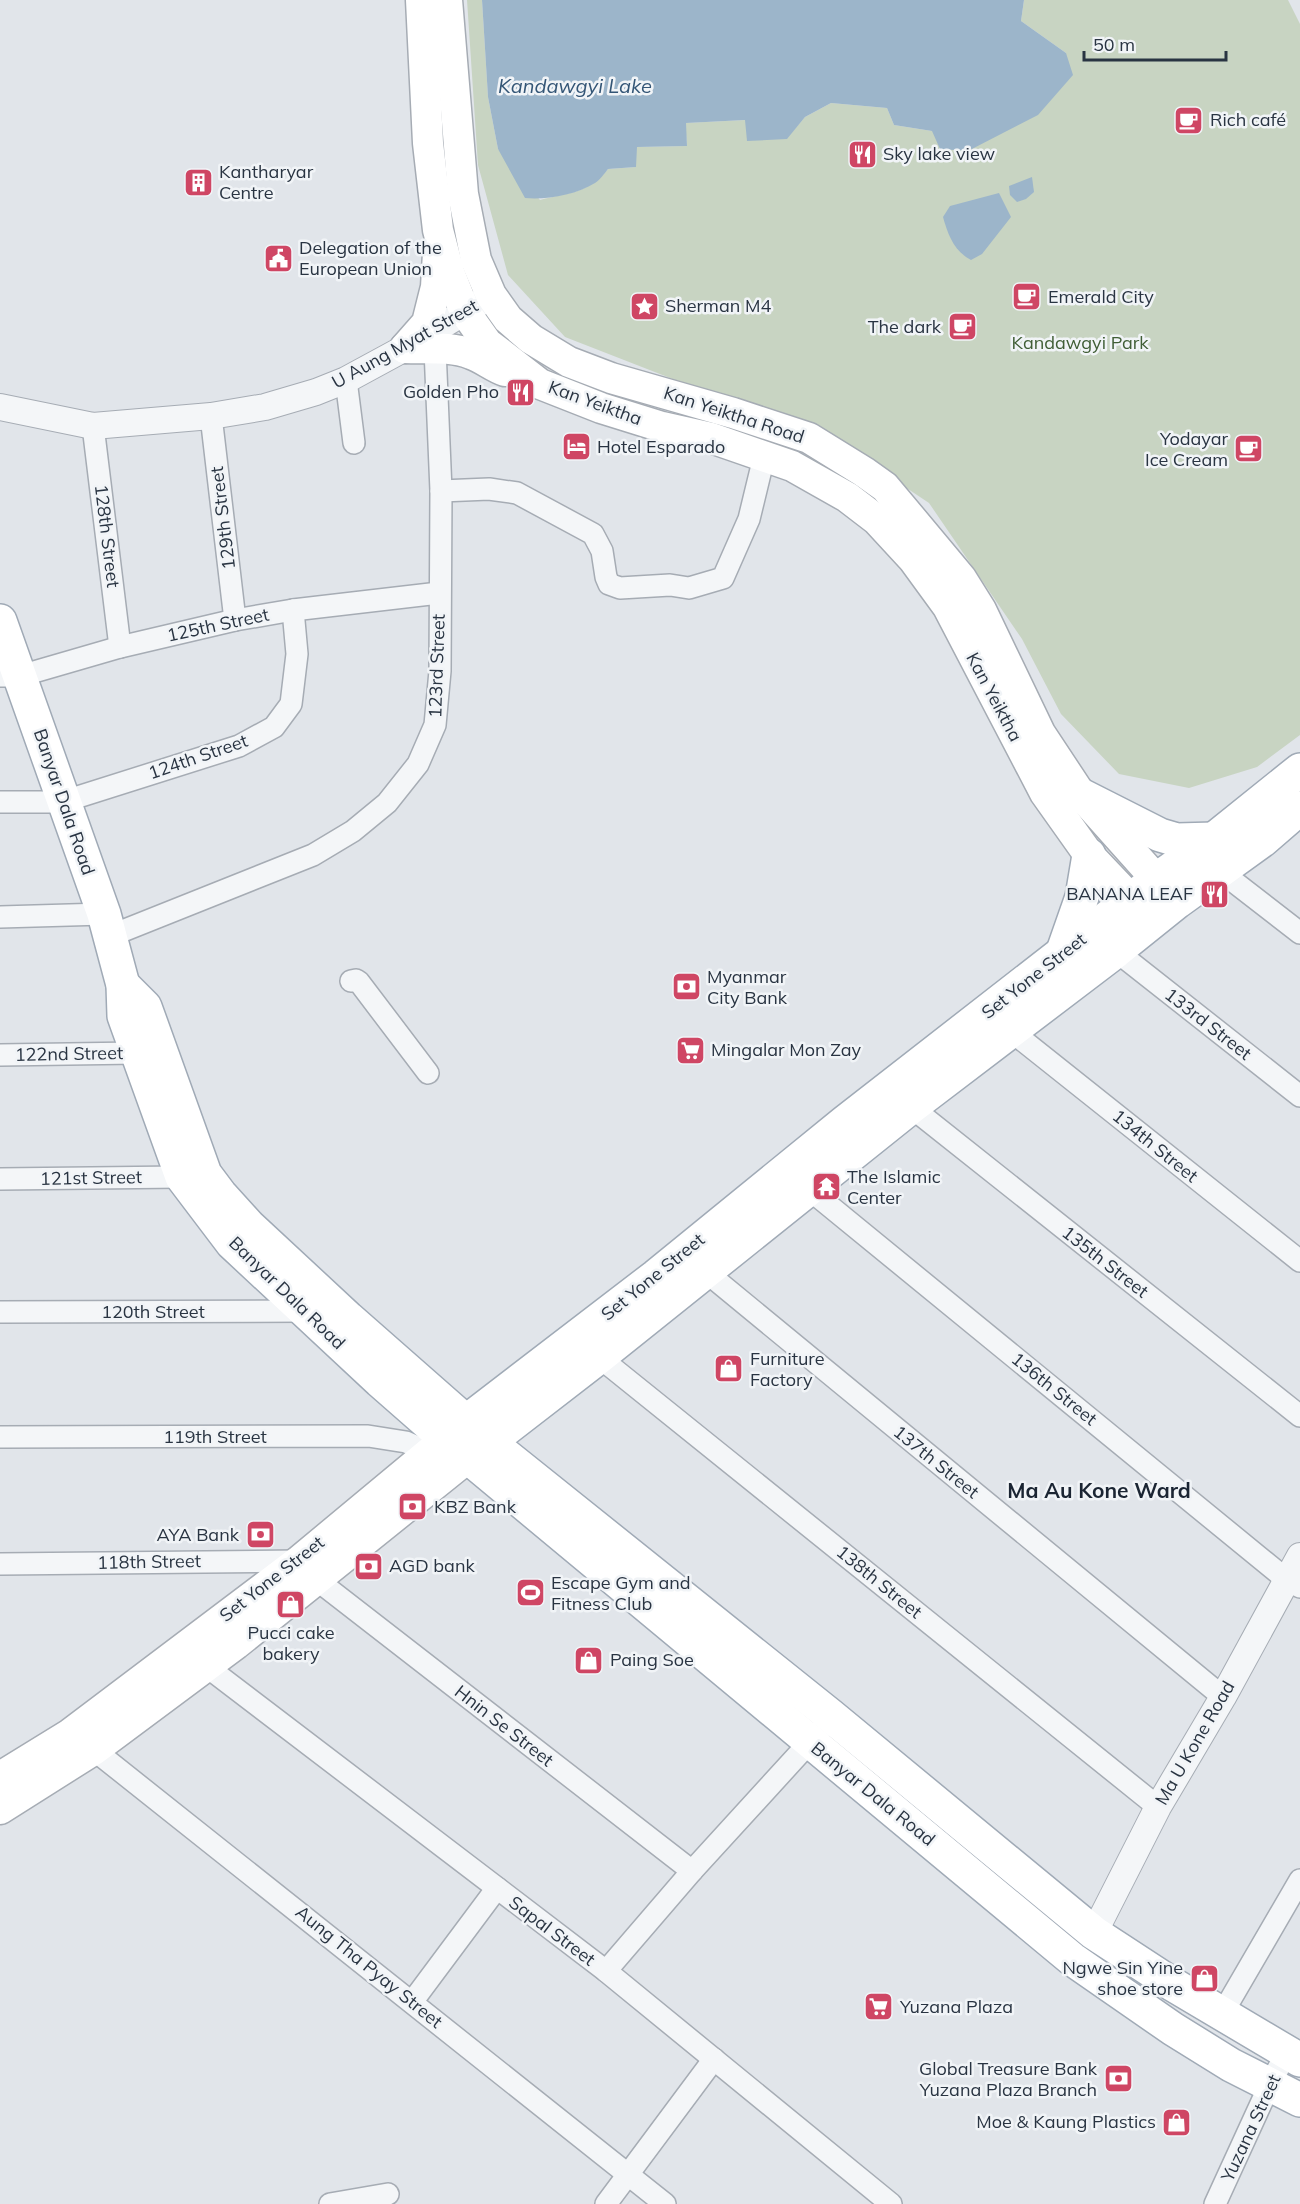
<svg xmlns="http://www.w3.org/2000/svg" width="1300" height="2204" viewBox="0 0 1300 2204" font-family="Mulish,sans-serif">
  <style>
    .green { fill: #c8d4c2 }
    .water { fill: #9cb5ca }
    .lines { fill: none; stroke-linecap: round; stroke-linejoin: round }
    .minor-casing { stroke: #a6acb4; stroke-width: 24 }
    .tertiary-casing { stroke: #a6acb4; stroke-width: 28 }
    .secondary-casing { stroke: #a6acb4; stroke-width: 33 }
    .primary-casing { stroke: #a0aab6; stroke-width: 36 }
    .minor { stroke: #f4f6f8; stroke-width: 21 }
    .tertiary { stroke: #f4f6f8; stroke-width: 26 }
    .secondary { stroke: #fff; stroke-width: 30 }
    .primary { stroke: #fff; stroke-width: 33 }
    .labels { text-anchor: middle; stroke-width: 5; stroke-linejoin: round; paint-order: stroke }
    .poi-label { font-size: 18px; fill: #293442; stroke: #f1f4f7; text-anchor: start }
    .park-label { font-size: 18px; fill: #405e36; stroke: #f1f4f7 }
    .street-label { font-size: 18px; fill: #293442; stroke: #f1f4f7 }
    .water-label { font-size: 20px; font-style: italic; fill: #335576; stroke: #f1f4f7 }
    .quarter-label { font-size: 21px; font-weight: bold; fill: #1b2533; stroke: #f1f4f7 }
  </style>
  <rect width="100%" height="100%" fill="#e1e5ea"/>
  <path class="green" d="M 467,0 L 482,0 L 488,97 L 498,149 L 540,200 C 570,192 587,194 608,169 L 636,167 L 636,147 L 687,146 L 685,123 L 746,120 L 786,139 L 805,117 L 831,103 L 887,108 L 894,125 L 932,131 L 1066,53 L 1021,21 L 1024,0 L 1288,0 L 1300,24 L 1300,735 L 1257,767 L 1189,788 L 1119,774 L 1061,714 L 1022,639 L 929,503 L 827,435 L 742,406 L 565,337 L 508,275 L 478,165 Z"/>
  <g class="water">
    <path d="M 482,0 L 1024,0 L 1021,21 L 1066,53 L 1073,75 L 1038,115 L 968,151 L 940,149 L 932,131 L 894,125 L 887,108 L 831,103 L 805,117 L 787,139 L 747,141 L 745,120 L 686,123 L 687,146 L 637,147 L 636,167 L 608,169 C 604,174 600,180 595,183 C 576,195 546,200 525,198 L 498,149 L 488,97 Z"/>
    <path d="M 1032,177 L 1034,192 L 1026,199 L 1017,202 L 1010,195 L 1009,186 Z"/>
    <path d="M 999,193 L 1011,217 L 982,254 L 971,260 C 954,251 948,235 943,217 L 950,206 Z"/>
  </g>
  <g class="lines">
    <defs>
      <g id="minor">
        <path d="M 346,380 L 354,443"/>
        <path d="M 211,416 L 235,620"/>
        <path d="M 93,426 L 120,647"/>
        <path d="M 441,491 L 489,489 L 517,493 L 593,534 L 602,551 L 606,577 L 609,584 L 620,588 L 670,585 L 689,588 L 723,578 L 749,519 L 764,457"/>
        <path d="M 0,676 L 20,676 L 120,647 L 235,620 L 293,610 L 439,593"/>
        <path d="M 0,802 L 62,802 L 239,746 L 274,727 L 291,704 L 297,654 L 293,610"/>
        <path d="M 1220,871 L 1300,933"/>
        <path d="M 0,917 L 104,914"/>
        <path d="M 110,936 L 313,855 L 353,831 L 387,803 L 418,764 L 435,725 L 440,671 L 441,491 L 435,349"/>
        <path d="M 1116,951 L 1300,1096"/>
        <path d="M 351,981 L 356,980 L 359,982 L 428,1073"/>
        <path d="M 1011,1031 L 1300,1261"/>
        <path d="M 0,1055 L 137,1053"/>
        <path d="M 911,1107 L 1300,1416"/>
        <path d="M 0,1179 L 182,1177"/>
        <path d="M 810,1190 L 1287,1580 L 1300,1587"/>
        <path d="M 706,1272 L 1223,1697"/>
        <path d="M 0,1312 L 306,1311"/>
        <path d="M 599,1357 L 1158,1807"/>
        <path d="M 0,1437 L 368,1436 L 406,1442 L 428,1452"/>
        <path d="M 0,1564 L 299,1561"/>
        <path d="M 317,1580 L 692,1871"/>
        <path d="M 206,1666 L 606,1971 L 891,2204"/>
        <path d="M 84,1742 L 665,2204"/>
        <path d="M 606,1971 L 692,1871 L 819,1732"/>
        <path d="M 412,2002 L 497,1888"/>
        <path d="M 1222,2014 L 1300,1880"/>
        <path d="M 330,2204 L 388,2194"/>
        <path d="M 606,2204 L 714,2059"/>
        <path d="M 1215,2204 L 1270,2084 L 1287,2052"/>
      </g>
      <g id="tertiary">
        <path d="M 0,407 L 93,426 L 211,416 L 265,407 L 316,392 L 346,380 L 405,348 L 481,302"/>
        <path d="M 1094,1933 L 1158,1807 L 1223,1697 L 1300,1556"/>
      </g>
      <g id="secondary">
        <path d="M 421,0 L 428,143 L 438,230 L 449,272 L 465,312 L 487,343 L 540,384 L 601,408 L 662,427 L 711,438 L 792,466 L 847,497 L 877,520 L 913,559 L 948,607 L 1045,793 L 1089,855 L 1147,916"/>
        <path d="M 447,0 L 463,194 L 476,260 L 491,295 L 508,319 L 531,339 L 569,362 L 611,378 L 733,413 L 809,438 L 864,472 L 885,487 L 961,578 L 981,610 L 1040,733 L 1081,795 L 1173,898"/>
        <path d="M 405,348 C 426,349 451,346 471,354 C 483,358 493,367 505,371"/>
        <path d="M 405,348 L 427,323 L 436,287 L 438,253"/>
        <path d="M 0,1777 L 70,1734 L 299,1561 L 465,1423"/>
        <path d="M 0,1809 L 95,1749 L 236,1644 L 486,1443"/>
      </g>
      <g id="primary">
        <path d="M 0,621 L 104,914 L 123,985 L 124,1016 L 182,1177 L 232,1243 L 380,1381 L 445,1438 L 1072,1959 L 1173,2029 L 1231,2065 L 1300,2100"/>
        <path d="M 1081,795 L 1160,835 L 1177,840 L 1214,839"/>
        <path d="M 1062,954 L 1082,897 L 1089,855"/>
        <path d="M 123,985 L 145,1007 L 205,1174 L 220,1194 L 249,1226 L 348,1318 L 489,1442 L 831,1716 L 1094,1933 L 1172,1984 L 1300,2060"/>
        <path d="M 467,1421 L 656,1276 L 845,1122 L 1157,879 L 1214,839 L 1300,770"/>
        <path d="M 489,1442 L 599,1357 L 911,1107 L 1116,951 L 1177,902 L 1263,840 L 1300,808"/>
      </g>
    </defs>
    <use href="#minor" class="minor-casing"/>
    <use href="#tertiary" class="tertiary-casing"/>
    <use href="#secondary" class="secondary-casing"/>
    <use href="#primary" class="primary-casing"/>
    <use href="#minor" class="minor"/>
    <use href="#tertiary" class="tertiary"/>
    <use href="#secondary" class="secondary"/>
    <use href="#primary" class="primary"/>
  </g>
  <defs>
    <symbol id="cafe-square" viewBox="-11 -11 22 22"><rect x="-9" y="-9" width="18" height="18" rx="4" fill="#cf4664" stroke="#f1f4f7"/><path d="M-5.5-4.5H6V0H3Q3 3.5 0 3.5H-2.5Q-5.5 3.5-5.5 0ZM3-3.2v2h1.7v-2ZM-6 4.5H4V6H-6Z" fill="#fff"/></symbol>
    <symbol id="restaurant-square" viewBox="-11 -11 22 22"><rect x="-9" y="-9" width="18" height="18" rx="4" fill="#cf4664" stroke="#f1f4f7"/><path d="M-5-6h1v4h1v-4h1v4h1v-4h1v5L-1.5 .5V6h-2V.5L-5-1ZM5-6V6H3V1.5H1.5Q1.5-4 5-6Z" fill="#fff"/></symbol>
    <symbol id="building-square" viewBox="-11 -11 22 22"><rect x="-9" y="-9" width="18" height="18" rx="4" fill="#cf4664" stroke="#f1f4f7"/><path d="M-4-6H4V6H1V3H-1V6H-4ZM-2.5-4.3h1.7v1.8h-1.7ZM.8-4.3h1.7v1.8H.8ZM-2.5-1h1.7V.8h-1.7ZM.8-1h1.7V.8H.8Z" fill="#fff"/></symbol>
    <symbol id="civic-square" viewBox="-11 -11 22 22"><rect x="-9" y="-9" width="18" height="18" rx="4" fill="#cf4664" stroke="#f1f4f7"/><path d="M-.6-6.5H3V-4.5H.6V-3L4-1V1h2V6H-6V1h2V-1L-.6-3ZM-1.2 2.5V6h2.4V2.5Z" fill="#fff"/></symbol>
    <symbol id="sight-square" viewBox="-11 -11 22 22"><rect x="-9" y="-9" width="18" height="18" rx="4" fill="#cf4664" stroke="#f1f4f7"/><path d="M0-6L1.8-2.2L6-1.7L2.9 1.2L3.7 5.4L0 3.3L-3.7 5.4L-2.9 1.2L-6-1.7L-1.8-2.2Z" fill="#fff"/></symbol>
    <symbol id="hotel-square" viewBox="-11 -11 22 22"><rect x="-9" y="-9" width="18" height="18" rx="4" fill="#cf4664" stroke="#f1f4f7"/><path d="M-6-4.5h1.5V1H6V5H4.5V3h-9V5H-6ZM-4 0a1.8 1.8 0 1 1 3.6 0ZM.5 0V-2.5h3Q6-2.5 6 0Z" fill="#fff"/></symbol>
    <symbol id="bank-square" viewBox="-11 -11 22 22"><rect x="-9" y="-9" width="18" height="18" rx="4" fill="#cf4664" stroke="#f1f4f7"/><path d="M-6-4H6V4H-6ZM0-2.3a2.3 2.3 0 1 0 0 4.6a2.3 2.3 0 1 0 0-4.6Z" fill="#fff"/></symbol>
    <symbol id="supermarket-square" viewBox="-11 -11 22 22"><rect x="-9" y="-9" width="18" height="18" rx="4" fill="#cf4664" stroke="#f1f4f7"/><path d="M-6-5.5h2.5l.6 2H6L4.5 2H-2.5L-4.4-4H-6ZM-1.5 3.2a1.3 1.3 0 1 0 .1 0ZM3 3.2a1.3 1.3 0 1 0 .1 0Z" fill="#fff"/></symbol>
    <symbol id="temple-square" viewBox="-11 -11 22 22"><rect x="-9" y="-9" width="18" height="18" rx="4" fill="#cf4664" stroke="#f1f4f7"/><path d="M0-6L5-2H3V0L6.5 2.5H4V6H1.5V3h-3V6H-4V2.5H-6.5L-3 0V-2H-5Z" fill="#fff"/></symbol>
    <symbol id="shop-square" viewBox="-11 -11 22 22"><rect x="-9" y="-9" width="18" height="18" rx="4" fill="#cf4664" stroke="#f1f4f7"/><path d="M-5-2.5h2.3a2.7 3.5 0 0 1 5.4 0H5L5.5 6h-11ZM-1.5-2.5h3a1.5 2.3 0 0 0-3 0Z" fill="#fff"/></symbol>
    <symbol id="stadium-square" viewBox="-11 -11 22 22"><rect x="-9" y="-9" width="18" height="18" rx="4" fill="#cf4664" stroke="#f1f4f7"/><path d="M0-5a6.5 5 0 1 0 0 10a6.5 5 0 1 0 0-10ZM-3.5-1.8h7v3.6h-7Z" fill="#fff"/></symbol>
  </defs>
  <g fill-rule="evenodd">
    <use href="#cafe-square" x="1172" y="104" width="33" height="33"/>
    <use href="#restaurant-square" x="846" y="138" width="33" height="33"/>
    <use href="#building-square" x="182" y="166" width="33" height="33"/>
    <use href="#civic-square" x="262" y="242" width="33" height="33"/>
    <use href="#cafe-square" x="1010" y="280" width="33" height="33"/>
    <use href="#sight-square" x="628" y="290" width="33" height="33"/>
    <use href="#cafe-square" x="946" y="310" width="33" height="33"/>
    <use href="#restaurant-square" x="504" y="376" width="33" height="33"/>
    <use href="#hotel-square" x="560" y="430" width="33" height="33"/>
    <use href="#cafe-square" x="1232" y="432" width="33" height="33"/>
    <use href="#restaurant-square" x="1198" y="878" width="33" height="33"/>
    <use href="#bank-square" x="670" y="970" width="33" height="33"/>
    <use href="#supermarket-square" x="674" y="1034" width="33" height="33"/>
    <use href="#temple-square" x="810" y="1170" width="33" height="33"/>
    <use href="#shop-square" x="712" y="1352" width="33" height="33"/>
    <use href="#bank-square" x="396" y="1490" width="33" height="33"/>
    <use href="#bank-square" x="244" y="1518" width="33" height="33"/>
    <use href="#bank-square" x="352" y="1550" width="33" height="33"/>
    <use href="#stadium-square" x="514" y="1576" width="33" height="33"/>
    <use href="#shop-square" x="274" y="1588" width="33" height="33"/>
    <use href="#shop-square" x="572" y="1644" width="33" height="33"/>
    <use href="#shop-square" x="1188" y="1962" width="33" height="33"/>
    <use href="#supermarket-square" x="862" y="1990" width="33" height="33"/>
    <use href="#bank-square" x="1102" y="2062" width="33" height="33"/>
    <use href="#shop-square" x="1160" y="2106" width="33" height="33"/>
  </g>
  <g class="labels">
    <g class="poi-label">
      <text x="1210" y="126">Rich café</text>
      <text x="883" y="160">Sky lake view</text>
      <text x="219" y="178">Kantharyar<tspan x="219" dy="21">Centre</tspan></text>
      <text x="299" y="254">Delegation of the<tspan x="299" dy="21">European Union</tspan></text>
      <text x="1048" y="303">Emerald City</text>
      <text x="665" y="312">Sherman M4</text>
      <text x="941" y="333" text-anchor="end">The dark</text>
      <text x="499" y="398" text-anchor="end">Golden Pho</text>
      <text x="1228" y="445" text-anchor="end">Yodayar<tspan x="1228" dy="21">Ice Cream</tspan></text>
      <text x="597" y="453">Hotel Esparado</text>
      <text x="1193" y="900" text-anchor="end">BANANA LEAF</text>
      <text x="707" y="983">Myanmar<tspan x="707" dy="21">City Bank</tspan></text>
      <text x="711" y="1056">Mingalar Mon Zay</text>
      <text x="847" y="1183">The Islamic<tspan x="847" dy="21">Center</tspan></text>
      <text x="750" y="1365">Furniture<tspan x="750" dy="21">Factory</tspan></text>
      <text x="434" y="1513">KBZ Bank</text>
      <text x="239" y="1541" text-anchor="end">AYA Bank</text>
      <text x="389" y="1572">AGD bank</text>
      <text x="551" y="1589">Escape Gym and<tspan x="551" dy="21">Fitness Club</tspan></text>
      <text x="291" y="1639" text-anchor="middle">Pucci cake<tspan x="291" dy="21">bakery</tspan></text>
      <text x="610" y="1666">Paing Soe</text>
      <text x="1183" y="1974" text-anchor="end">Ngwe Sin Yine<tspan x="1183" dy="21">shoe store</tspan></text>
      <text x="900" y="2013">Yuzana Plaza</text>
      <text x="1097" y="2075" text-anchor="end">Global Treasure Bank<tspan x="1097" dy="21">Yuzana Plaza Branch</tspan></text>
      <text x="1156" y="2128" text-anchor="end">Moe &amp; Kaung Plastics</text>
    </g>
    <g class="park-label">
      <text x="1080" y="349">Kandawgyi Park</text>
    </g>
    <g class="street-label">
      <text transform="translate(405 344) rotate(-29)" y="6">U Aung Myat Street</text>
      <text transform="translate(595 403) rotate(20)" y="6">Kan Yeiktha</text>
      <text transform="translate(734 415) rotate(18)" y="6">Kan Yeiktha Road</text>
      <text transform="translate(223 518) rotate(-97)" y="6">129th Street</text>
      <text transform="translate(107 536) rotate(83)" y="6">128th Street</text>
      <text transform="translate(218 625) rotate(-12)" y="6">125th Street</text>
      <text transform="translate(437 666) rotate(-88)" y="6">123rd Street</text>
      <text transform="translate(994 697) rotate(62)" y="6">Kan Yeiktha</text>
      <text transform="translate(198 757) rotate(-19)" y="6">124th Street</text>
      <text transform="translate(64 802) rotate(71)" y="6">Banyar Dala Road</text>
      <text transform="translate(1034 976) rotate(-38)" y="6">Set Yone Street</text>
      <text transform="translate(1208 1024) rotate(38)" y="6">133rd Street</text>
      <text transform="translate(69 1054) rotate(-1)" y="6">122nd Street</text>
      <text transform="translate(1155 1146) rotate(39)" y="6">134th Street</text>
      <text transform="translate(91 1178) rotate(-1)" y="6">121st Street</text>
      <text transform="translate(1105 1262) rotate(38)" y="6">135th Street</text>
      <text transform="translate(653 1277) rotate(-39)" y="6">Set Yone Street</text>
      <text transform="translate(287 1293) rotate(44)" y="6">Banyar Dala Road</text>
      <text x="153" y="1318">120th Street</text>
      <text transform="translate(1054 1389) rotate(39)" y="6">136th Street</text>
      <text x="215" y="1443">119th Street</text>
      <text transform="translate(936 1462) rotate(39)" y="6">137th Street</text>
      <text transform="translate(149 1562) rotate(-1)" y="6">118th Street</text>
      <text transform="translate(272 1579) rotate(-38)" y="6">Set Yone Street</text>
      <text transform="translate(879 1582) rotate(39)" y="6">138th Street</text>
      <text transform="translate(504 1726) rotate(38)" y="6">Hnin Se Street</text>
      <text transform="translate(1195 1743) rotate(-60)" y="6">Ma U Kone Road</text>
      <text transform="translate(873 1794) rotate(39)" y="6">Banyar Dala Road</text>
      <text transform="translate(552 1931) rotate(37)" y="6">Sapal Street</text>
      <text transform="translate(369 1967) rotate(39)" y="6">Aung Tha Pyay Street</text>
      <text transform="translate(1251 2128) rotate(-65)" y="6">Yuzana Street</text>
    </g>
    <g class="water-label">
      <text x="575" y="93">Kandawgyi Lake</text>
    </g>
    <g class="quarter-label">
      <text x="1099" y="1498">Ma Au Kone Ward</text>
    </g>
  </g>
  <path d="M1084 51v9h142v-9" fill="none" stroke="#293442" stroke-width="3"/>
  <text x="1093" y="51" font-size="18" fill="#293442" stroke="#f1f4f7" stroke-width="4.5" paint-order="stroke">50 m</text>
</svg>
